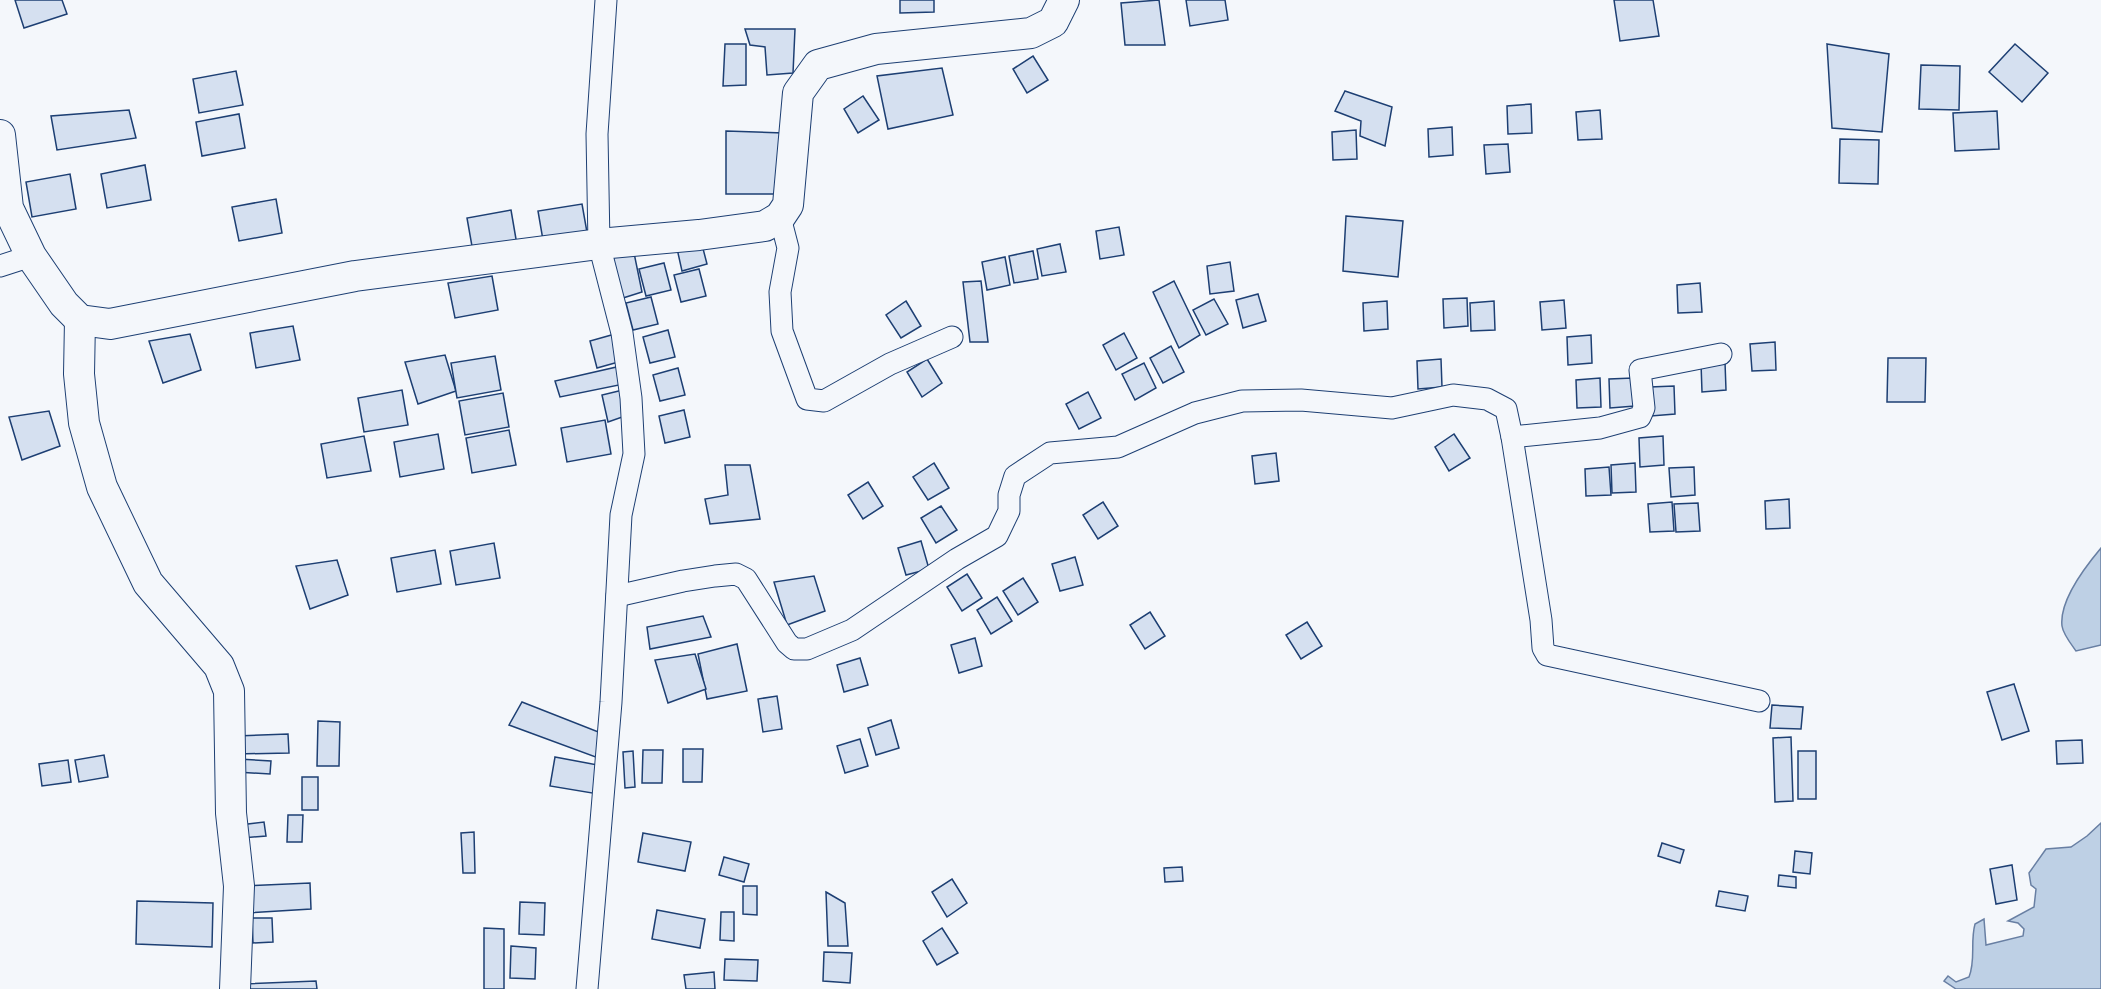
<svg xmlns="http://www.w3.org/2000/svg" width="2101" height="989" viewBox="0 0 2101 989" font-family="'Roboto Serif',serif">
  <style>
    .water { fill: #bed0e5; stroke: #687fa3; stroke-width: 1.5 }
    .building { fill: #d5e0f0; stroke: #1d3f73; stroke-width: 1.5 }
    .lines { fill: none; stroke-linecap: round; stroke-linejoin: round }
    .street-casing { stroke: #1d3f73; stroke-width: 23 }
    .secondary-casing { stroke: #1d3f73; stroke-width: 32 }
    .street { stroke: #f4f7fb; stroke-width: 21 }
    .secondary { stroke: #f4f7fb; stroke-width: 30 }
  </style>
  <rect width="100%" height="100%" fill="#f4f7fb"/>
  <g class="water">
    <path d="M 2101,548 L 2101,645 L 2076,651 C 2071,644 2063,634 2062,626 C 2059,600 2085,567 2101,548 Z"/>
    <path d="M 2101,823 L 2101,989 L 1956,989 L 1944,981 L 1948,976 L 1956,982 L 1969,977 C 1976,960 1970,942 1975,924 L 1984,919 L 1986,945 L 2023,936 L 2024,929 L 2018,923 L 2008,921 L 2034,907 L 2036,889 L 2031,885 L 2029,873 L 2046,849 L 2071,847 L 2087,836 Z"/>
  </g>
  <g class="building">
    <path d="M 15,0 L 62,0 L 67,14 L 24,28 Z"/>
    <path d="M 900,0 L 934,0 L 934,12 L 900,13 Z"/>
    <path d="M 1159,0 L 1165,45 L 1125,45 L 1121,3 Z"/>
    <path d="M 1186,0 L 1225,0 L 1228,20 L 1190,26 Z"/>
    <path d="M 1614,0 L 1653,0 L 1659,36 L 1620,41 Z"/>
    <path d="M 745,29 L 795,29 L 793,73 L 767,75 L 765,47 L 750,45 Z"/>
    <path d="M 725,44 L 746,44 L 746,85 L 723,86 Z"/>
    <path d="M 1827,44 L 1889,54 L 1882,132 L 1832,128 Z"/>
    <path d="M 2015,44 L 2048,73 L 2022,102 L 1989,72 Z"/>
    <path d="M 1033,56 L 1048,80 L 1027,93 L 1013,69 Z"/>
    <path d="M 1921,65 L 1960,66 L 1959,110 L 1919,109 Z"/>
    <path d="M 942,68 L 953,115 L 888,129 L 877,76 Z"/>
    <path d="M 236,71 L 243,105 L 199,113 L 193,79 Z"/>
    <path d="M 1345,91 L 1392,107 L 1385,146 L 1360,136 L 1361,121 L 1335,111 Z"/>
    <path d="M 863,96 L 879,120 L 858,133 L 844,109 Z"/>
    <path d="M 1531,104 L 1532,133 L 1508,134 L 1507,106 Z"/>
    <path d="M 129,110 L 136,138 L 57,150 L 51,116 Z"/>
    <path d="M 1600,110 L 1602,139 L 1578,140 L 1576,112 Z"/>
    <path d="M 1997,111 L 1999,149 L 1955,151 L 1953,113 Z"/>
    <path d="M 239,114 L 245,148 L 202,156 L 196,122 Z"/>
    <path d="M 1452,127 L 1453,155 L 1429,157 L 1428,129 Z"/>
    <path d="M 1356,130 L 1357,159 L 1333,160 L 1332,132 Z"/>
    <path d="M 726,131 L 783,133 L 780,194 L 726,194 Z"/>
    <path d="M 1840,139 L 1879,140 L 1878,184 L 1839,183 Z"/>
    <path d="M 1508,144 L 1510,172 L 1486,174 L 1484,145 Z"/>
    <path d="M 145,165 L 151,200 L 107,208 L 101,174 Z"/>
    <path d="M 70,174 L 76,209 L 32,217 L 26,182 Z"/>
    <path d="M 276,199 L 282,233 L 239,241 L 232,207 Z"/>
    <path d="M 582,204 L 588,238 L 544,246 L 538,211 Z"/>
    <path d="M 511,210 L 517,245 L 473,252 L 467,218 Z"/>
    <path d="M 1346,216 L 1403,221 L 1398,277 L 1343,271 Z"/>
    <path d="M 1119,227 L 1124,255 L 1100,259 L 1096,231 Z"/>
    <path d="M 700,237 L 707,264 L 682,271 L 676,244 Z"/>
    <path d="M 1060,244 L 1066,272 L 1042,276 L 1037,249 Z"/>
    <path d="M 633,248 L 642,292 L 623,298 L 608,254 Z"/>
    <path d="M 1033,251 L 1038,279 L 1014,283 L 1009,256 Z"/>
    <path d="M 1005,257 L 1010,285 L 987,290 L 982,262 Z"/>
    <path d="M 1230,262 L 1234,291 L 1210,294 L 1207,266 Z"/>
    <path d="M 664,263 L 671,290 L 646,296 L 639,269 Z"/>
    <path d="M 699,269 L 706,296 L 681,302 L 674,275 Z"/>
    <path d="M 492,276 L 498,310 L 455,318 L 448,283 Z"/>
    <path d="M 981,281 L 988,342 L 970,342 L 963,282 Z"/>
    <path d="M 1174,281 L 1200,335 L 1179,348 L 1153,292 Z"/>
    <path d="M 1700,283 L 1702,312 L 1678,313 L 1677,285 Z"/>
    <path d="M 1258,294 L 1266,321 L 1243,328 L 1236,300 Z"/>
    <path d="M 651,297 L 658,324 L 633,330 L 626,303 Z"/>
    <path d="M 1467,298 L 1468,326 L 1444,328 L 1443,299 Z"/>
    <path d="M 1214,299 L 1228,324 L 1206,335 L 1193,310 Z"/>
    <path d="M 1564,300 L 1566,328 L 1542,330 L 1540,302 Z"/>
    <path d="M 906,301 L 921,326 L 901,338 L 886,315 Z"/>
    <path d="M 1387,301 L 1388,329 L 1364,331 L 1363,303 Z"/>
    <path d="M 1494,301 L 1495,330 L 1471,331 L 1470,303 Z"/>
    <path d="M 293,326 L 300,360 L 256,368 L 250,333 Z"/>
    <path d="M 668,330 L 675,357 L 650,363 L 643,337 Z"/>
    <path d="M 1124,333 L 1137,358 L 1116,370 L 1103,345 Z"/>
    <path d="M 190,334 L 201,370 L 163,383 L 149,341 Z"/>
    <path d="M 615,334 L 622,361 L 597,368 L 590,341 Z"/>
    <path d="M 1591,335 L 1592,363 L 1568,365 L 1567,337 Z"/>
    <path d="M 1775,342 L 1776,370 L 1752,371 L 1750,344 Z"/>
    <path d="M 1171,346 L 1184,372 L 1163,383 L 1150,358 Z"/>
    <path d="M 445,355 L 456,391 L 418,404 L 405,362 Z"/>
    <path d="M 495,356 L 501,390 L 457,398 L 451,363 Z"/>
    <path d="M 1888,358 L 1926,358 L 1925,402 L 1887,402 Z"/>
    <path d="M 927,359 L 942,383 L 922,397 L 907,372 Z"/>
    <path d="M 1441,359 L 1442,387 L 1418,389 L 1417,361 Z"/>
    <path d="M 1725,362 L 1726,390 L 1702,392 L 1701,363 Z"/>
    <path d="M 1144,363 L 1156,388 L 1135,400 L 1122,374 Z"/>
    <path d="M 621,366 L 624,384 L 560,397 L 555,381 Z"/>
    <path d="M 678,368 L 685,395 L 660,401 L 653,375 Z"/>
    <path d="M 1600,378 L 1601,407 L 1577,408 L 1576,380 Z"/>
    <path d="M 1633,378 L 1635,406 L 1610,408 L 1609,379 Z"/>
    <path d="M 1674,386 L 1675,414 L 1651,416 L 1650,387 Z"/>
    <path d="M 627,389 L 628,415 L 608,422 L 602,395 Z"/>
    <path d="M 402,390 L 408,425 L 364,432 L 358,398 Z"/>
    <path d="M 1088,392 L 1101,418 L 1079,429 L 1066,404 Z"/>
    <path d="M 503,393 L 509,427 L 465,435 L 459,401 Z"/>
    <path d="M 684,410 L 690,437 L 665,443 L 659,416 Z"/>
    <path d="M 49,411 L 60,446 L 22,460 L 9,417 Z"/>
    <path d="M 605,420 L 611,454 L 567,462 L 561,428 Z"/>
    <path d="M 509,430 L 516,465 L 472,473 L 466,438 Z"/>
    <path d="M 438,434 L 444,469 L 400,477 L 394,442 Z"/>
    <path d="M 1454,434 L 1470,458 L 1449,471 L 1435,447 Z"/>
    <path d="M 364,436 L 371,471 L 327,478 L 321,444 Z"/>
    <path d="M 1663,436 L 1664,465 L 1640,467 L 1639,438 Z"/>
    <path d="M 1276,453 L 1279,481 L 1255,484 L 1252,456 Z"/>
    <path d="M 934,463 L 949,488 L 928,500 L 913,477 Z"/>
    <path d="M 1635,463 L 1636,492 L 1612,493 L 1611,465 Z"/>
    <path d="M 725,465 L 750,465 L 760,519 L 710,524 L 705,499 L 728,495 Z"/>
    <path d="M 1609,467 L 1611,495 L 1586,496 L 1585,469 Z"/>
    <path d="M 1694,467 L 1695,495 L 1671,497 L 1669,468 Z"/>
    <path d="M 868,482 L 883,506 L 863,519 L 848,495 Z"/>
    <path d="M 1789,499 L 1790,528 L 1766,529 L 1765,501 Z"/>
    <path d="M 1103,502 L 1118,526 L 1098,539 L 1083,515 Z"/>
    <path d="M 1672,502 L 1674,531 L 1650,532 L 1648,504 Z"/>
    <path d="M 1698,503 L 1700,531 L 1676,532 L 1674,504 Z"/>
    <path d="M 941,506 L 957,530 L 936,543 L 921,518 Z"/>
    <path d="M 921,541 L 929,569 L 906,575 L 898,548 Z"/>
    <path d="M 494,543 L 500,578 L 456,585 L 450,551 Z"/>
    <path d="M 435,550 L 441,584 L 397,592 L 391,558 Z"/>
    <path d="M 1075,557 L 1083,585 L 1060,591 L 1052,564 Z"/>
    <path d="M 337,560 L 348,595 L 310,609 L 296,566 Z"/>
    <path d="M 967,574 L 982,598 L 962,611 L 947,587 Z"/>
    <path d="M 814,576 L 825,611 L 787,625 L 774,582 Z"/>
    <path d="M 1023,578 L 1038,602 L 1018,615 L 1003,591 Z"/>
    <path d="M 997,597 L 1012,621 L 991,634 L 977,610 Z"/>
    <path d="M 1150,612 L 1165,636 L 1145,649 L 1130,625 Z"/>
    <path d="M 703,616 L 711,637 L 650,649 L 647,627 Z"/>
    <path d="M 1307,622 L 1322,646 L 1301,659 L 1286,635 Z"/>
    <path d="M 975,638 L 982,666 L 959,673 L 951,645 Z"/>
    <path d="M 737,644 L 747,691 L 707,699 L 698,654 Z"/>
    <path d="M 695,654 L 706,689 L 668,703 L 655,660 Z"/>
    <path d="M 860,658 L 868,685 L 844,692 L 837,665 Z"/>
    <path d="M 2014,684 L 2029,731 L 2002,740 L 1987,692 Z"/>
    <path d="M 777,696 L 782,729 L 763,732 L 758,699 Z"/>
    <path d="M 522,702 L 601,733 L 601,759 L 509,725 Z"/>
    <path d="M 1772,705 L 1803,707 L 1801,729 L 1770,728 Z"/>
    <path d="M 891,720 L 899,748 L 876,755 L 868,728 Z"/>
    <path d="M 318,721 L 340,722 L 339,766 L 317,766 Z"/>
    <path d="M 288,734 L 289,753 L 236,754 L 236,736 Z"/>
    <path d="M 1791,737 L 1793,801 L 1775,802 L 1773,738 Z"/>
    <path d="M 860,739 L 868,766 L 845,773 L 837,746 Z"/>
    <path d="M 2082,740 L 2083,763 L 2057,764 L 2056,741 Z"/>
    <path d="M 683,749 L 703,749 L 702,782 L 683,782 Z"/>
    <path d="M 643,750 L 663,750 L 662,783 L 642,783 Z"/>
    <path d="M 633,751 L 635,787 L 625,788 L 623,752 Z"/>
    <rect x="1798" y="751" width="18" height="48"/>
    <path d="M 104,755 L 108,777 L 79,782 L 75,760 Z"/>
    <path d="M 555,757 L 603,766 L 598,794 L 550,786 Z"/>
    <path d="M 238,759 L 271,761 L 270,774 L 237,772 Z"/>
    <path d="M 68,760 L 71,782 L 42,786 L 39,764 Z"/>
    <rect x="302" y="777" width="16" height="33"/>
    <path d="M 288,815 L 303,815 L 302,842 L 287,842 Z"/>
    <path d="M 264,822 L 266,836 L 242,838 L 240,825 Z"/>
    <path d="M 474,832 L 475,873 L 463,873 L 461,833 Z"/>
    <path d="M 643,833 L 691,842 L 685,871 L 638,862 Z"/>
    <path d="M 1662,843 L 1684,850 L 1680,863 L 1658,856 Z"/>
    <path d="M 1795,851 L 1812,853 L 1810,874 L 1793,872 Z"/>
    <path d="M 724,857 L 749,864 L 744,882 L 719,875 Z"/>
    <path d="M 2012,865 L 2017,900 L 1996,904 L 1990,869 Z"/>
    <path d="M 1182,867 L 1183,881 L 1165,882 L 1164,868 Z"/>
    <path d="M 1779,875 L 1796,877 L 1796,888 L 1778,886 Z"/>
    <path d="M 952,879 L 967,903 L 947,917 L 932,892 Z"/>
    <path d="M 310,883 L 311,909 L 246,913 L 245,886 Z"/>
    <path d="M 743,886 L 757,886 L 757,915 L 743,914 Z"/>
    <path d="M 1719,891 L 1748,896 L 1745,911 L 1716,906 Z"/>
    <path d="M 826,892 L 845,903 L 848,946 L 828,946 Z"/>
    <path d="M 137,901 L 213,903 L 212,947 L 136,944 Z"/>
    <path d="M 520,902 L 545,903 L 544,935 L 519,934 Z"/>
    <path d="M 657,910 L 705,919 L 700,948 L 652,939 Z"/>
    <path d="M 721,912 L 734,912 L 734,941 L 720,940 Z"/>
    <path d="M 252,918 L 272,918 L 273,942 L 253,943 Z"/>
    <path d="M 484,928 L 504,929 L 504,989 L 484,989 Z"/>
    <path d="M 942,928 L 958,953 L 937,965 L 923,941 Z"/>
    <path d="M 511,946 L 536,948 L 535,979 L 510,978 Z"/>
    <path d="M 824,952 L 852,953 L 850,983 L 823,981 Z"/>
    <path d="M 725,959 L 758,960 L 757,981 L 724,980 Z"/>
    <path d="M 714,972 L 715,989 L 686,989 L 684,975 Z"/>
    <path d="M 316,981 L 317,989 L 242,989 L 242,984 Z"/>
  </g>
  <g class="lines">
    <defs>
      <g id="street">
        <path d="M 780,217 L 788,248 L 780,292 L 782,331 L 807,399 L 824,401 L 890,364 L 952,337"/>
        <path d="M 0,266 L 31,256"/>
        <path d="M 1512,437 L 1600,428 L 1640,417 L 1644,408 L 1640,370 L 1721,354"/>
        <path d="M 617,596 L 683,581 L 715,576 L 736,574 L 746,579 L 787,643 L 794,649 L 807,649 L 852,630 L 957,559 L 997,536 L 1009,511 L 1009,495 L 1015,476 L 1050,453 L 1118,447 L 1195,413 L 1242,401 L 1301,400 L 1392,408 L 1453,395 L 1487,399 L 1506,409 L 1512,437 L 1541,620 L 1543,648 L 1547,655 L 1759,701"/>
        <path d="M 587,989 L 611,702 L 621,515 L 634,454 L 631,398 L 622,333 L 599,244 L 597,134 L 606,0"/>
      </g>
      <g id="secondary">
        <path d="M 0,135 L 8,208 L 31,256 L 64,304 L 80,320 L 110,324 L 355,276 L 599,244 L 699,235 L 765,226 L 780,217 L 788,205 L 798,93 L 818,65 L 876,49 L 1031,33 L 1053,22 L 1064,0"/>
        <path d="M 80,320 L 79,374 L 84,423 L 102,487 L 148,583 L 219,666 L 229,691 L 231,813 L 239,886 L 235,989"/>
      </g>
    </defs>
    <use href="#street" class="street-casing"/>
    <use href="#secondary" class="secondary-casing"/>
    <use href="#street" class="street"/>
    <use href="#secondary" class="secondary"/>
  </g>
</svg>
